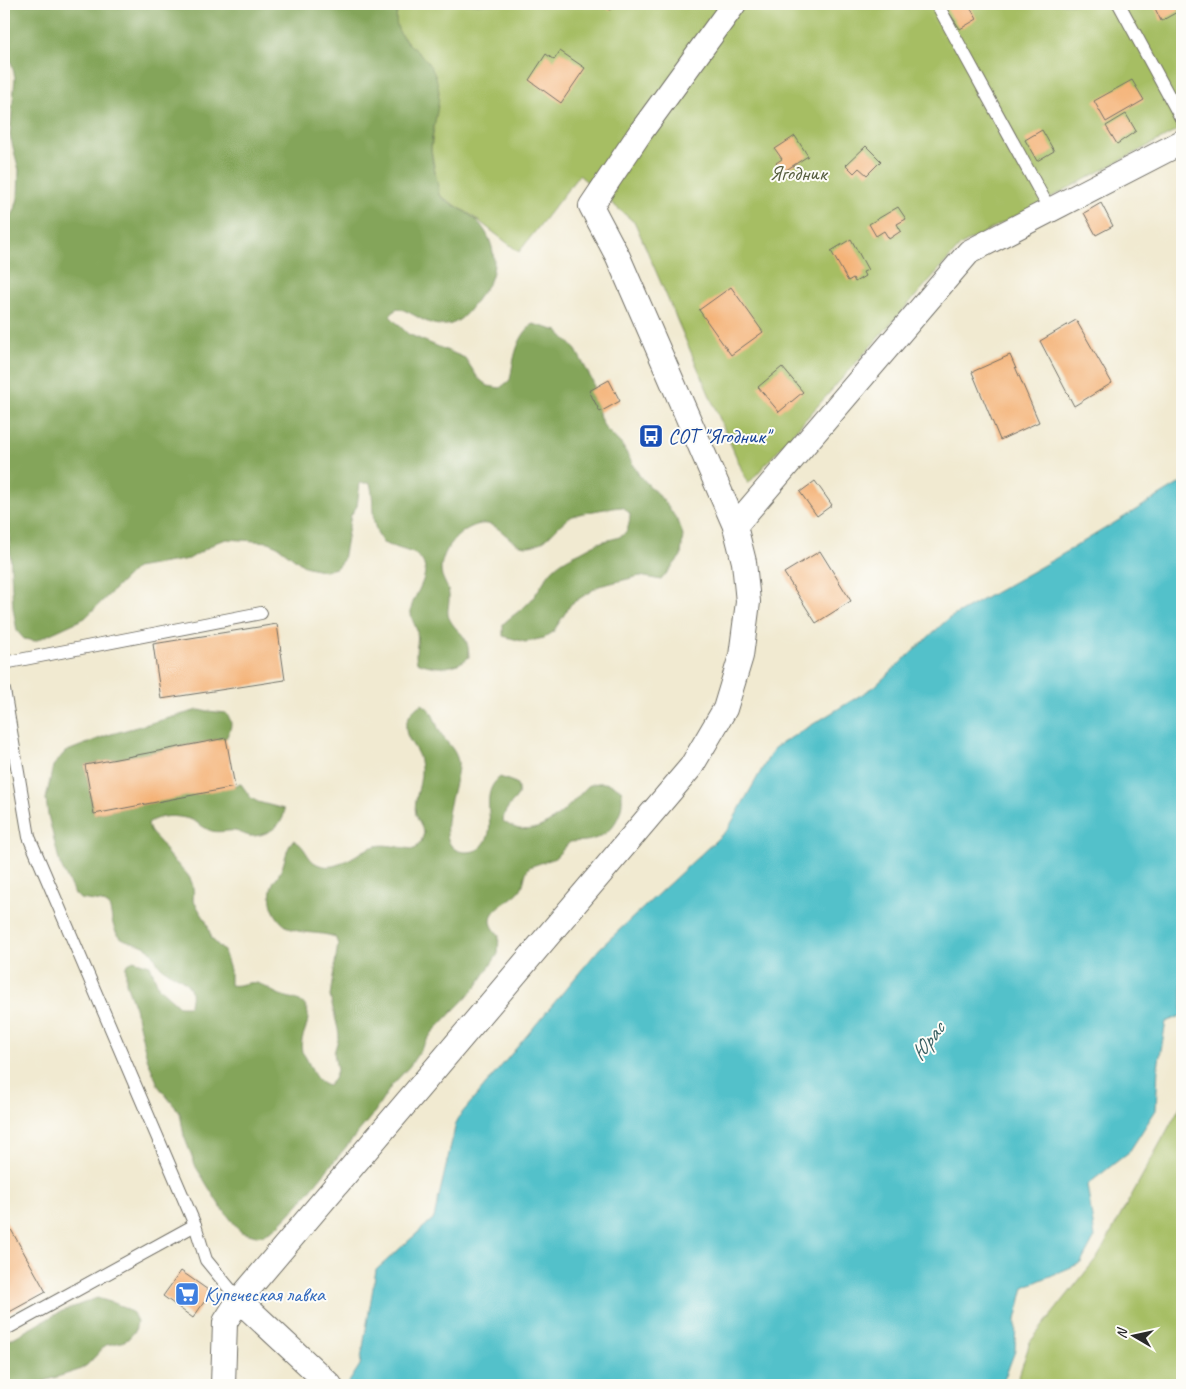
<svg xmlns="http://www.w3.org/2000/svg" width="1186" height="1389" viewBox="0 0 1186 1389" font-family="Caveat,sans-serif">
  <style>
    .green { fill: #a6be64; stroke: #687448 }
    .forest { fill: #84a55a; stroke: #586842 }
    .water { fill: #53c1ca; stroke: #3f767a }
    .building { fill: #f4b378 }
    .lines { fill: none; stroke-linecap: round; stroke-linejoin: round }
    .service-casing { stroke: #706e65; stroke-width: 14 }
    .minor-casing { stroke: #706e65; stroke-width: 26 }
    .service { stroke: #fff; stroke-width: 12 }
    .minor { stroke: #fff; stroke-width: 24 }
    .labels { text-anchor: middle; stroke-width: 4; stroke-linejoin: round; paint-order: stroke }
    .park-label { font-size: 21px; fill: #565e3f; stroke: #fdfcf7 }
    .transit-label { font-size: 21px; fill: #164399; stroke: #fdfcf7; text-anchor: start }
    .shop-label { font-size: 21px; fill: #366cbe; stroke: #fdfcf7; text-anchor: start }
    .water-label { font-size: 22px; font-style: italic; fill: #396063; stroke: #fdfcf7 }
  </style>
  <rect width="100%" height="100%" fill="#fdfcf7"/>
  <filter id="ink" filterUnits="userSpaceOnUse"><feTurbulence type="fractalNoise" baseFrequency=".02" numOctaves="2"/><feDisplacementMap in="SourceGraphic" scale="10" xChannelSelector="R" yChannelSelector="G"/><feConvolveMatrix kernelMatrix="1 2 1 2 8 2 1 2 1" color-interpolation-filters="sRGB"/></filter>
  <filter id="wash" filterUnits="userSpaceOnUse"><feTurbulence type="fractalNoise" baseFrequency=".0096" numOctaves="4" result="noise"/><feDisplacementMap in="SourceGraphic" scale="20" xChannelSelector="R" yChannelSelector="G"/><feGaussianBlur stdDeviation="1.12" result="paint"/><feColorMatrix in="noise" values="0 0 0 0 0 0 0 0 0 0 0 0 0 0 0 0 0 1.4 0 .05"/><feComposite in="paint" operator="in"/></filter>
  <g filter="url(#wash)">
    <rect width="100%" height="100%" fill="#f1ead1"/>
    <g class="green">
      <path d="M 399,4 L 1182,4 L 1182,128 L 961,245 L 748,484 L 635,223 L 579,175 L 519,252 L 471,215 L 439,195 L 431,149 L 439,91 L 414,50 L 398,31 L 395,21 Z"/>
      <path d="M 1182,1103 L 1182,1385 L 1016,1385 L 1030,1342 L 1099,1255 Z"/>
    </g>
    <g class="forest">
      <path d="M 4,4 L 399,4 C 386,40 420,45 433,71 C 447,97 431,123 431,150 C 432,165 438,180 439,195 C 449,204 461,208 471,216 C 490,229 500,259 490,281 C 487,287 481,293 477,299 C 470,310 460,324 446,325 C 426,327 415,312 397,308 L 390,316 L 408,334 L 465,358 L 478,378 L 488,386 L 500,388 L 510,380 C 514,358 516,338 533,324 L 558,331 L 576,350 L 593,382 L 600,418 L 605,428 L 622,445 L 639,475 L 666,503 L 679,523 L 683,535 L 681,556 L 661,580 L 640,576 L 599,586 L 571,604 L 553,632 L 544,638 L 525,642 L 503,636 L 503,624 C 512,615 524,609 532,599 C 548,578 547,568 574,555 C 582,552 590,546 598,543 C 618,536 629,541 630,514 L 623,507 C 615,507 577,513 571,517 C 555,525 548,545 528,546 C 509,547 501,521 481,524 C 461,527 441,550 441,570 C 441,579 449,587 449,595 C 450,603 446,611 449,618 C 458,636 468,631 469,657 C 454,670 435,669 417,662 C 414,651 419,643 417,632 C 416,625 410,619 411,610 C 412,594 439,570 415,554 C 412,552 390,546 383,543 C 368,522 376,506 370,483 L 360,483 L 357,506 L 351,515 L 343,560 L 336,568 L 325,571 L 304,566 L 279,547 L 269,542 L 227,539 L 217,542 L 189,559 L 136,568 L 85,618 L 35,641 L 24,639 L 17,631 L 13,608 L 9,532 L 4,505 L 4,228 L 15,209 L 18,198 L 19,170 L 10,136 L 15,77 L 4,35 Z"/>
      <path d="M 422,704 C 434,711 434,720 440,732 C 446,743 455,748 458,761 C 461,781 426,851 466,852 C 473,852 479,850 483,845 C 500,826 476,796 500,777 L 516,783 C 525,802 505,800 503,821 C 537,847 566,808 588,786 C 600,780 611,783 621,790 C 626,810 614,833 594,839 C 587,842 578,841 570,842 L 555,858 L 529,867 C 524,874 525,882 521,889 C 511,904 475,911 499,935 L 498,954 L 476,987 L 432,1033 L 409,1067 L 392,1085 L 374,1113 L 299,1204 L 277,1227 L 263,1235 L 256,1236 L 241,1232 L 220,1206 L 196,1167 L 184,1136 L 180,1113 L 159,1087 L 147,1058 L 135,1008 L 126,983 L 126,966 L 133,960 L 150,965 L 159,988 L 179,1006 L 189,1006 C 199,981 175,978 161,967 C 155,961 155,953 147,948 C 139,942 127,943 119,936 C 112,929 112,915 109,906 L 102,902 L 80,899 L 74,893 L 60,864 L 48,815 L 46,799 L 53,766 L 65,752 L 108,735 L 198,710 L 226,713 C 234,723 231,728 226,738 L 85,765 L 94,814 L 241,784 L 251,798 L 258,802 L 284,809 C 286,825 265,837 250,836 C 245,835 240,832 235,831 C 227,830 220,833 212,831 C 204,829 197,821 189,819 C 175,815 159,815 148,823 C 149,833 154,835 160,842 C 164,847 166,853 171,858 C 185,872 196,878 193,900 L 206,921 L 212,939 L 224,951 L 230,970 L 230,985 C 240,987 247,981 257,983 C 265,985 270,991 278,994 C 290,1000 309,997 308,1018 C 307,1031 299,1038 302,1052 C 312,1064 311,1080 328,1086 L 334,1079 L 337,1070 L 334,1053 L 339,1036 L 338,1029 L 330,996 L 338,944 L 335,937 C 320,931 298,935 286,926 C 272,916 266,896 274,881 C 277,877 280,873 282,868 C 286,857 286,850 293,840 C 307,846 306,859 317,864 C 338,874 357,850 376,846 C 387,843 403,849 415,849 L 421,842 L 424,833 C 422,827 418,821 416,815 C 412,799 425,781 420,761 C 418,748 404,739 406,725 C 408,715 414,708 422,704 Z"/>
      <path d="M 97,1298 L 117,1304 L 133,1313 L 137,1322 L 135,1331 L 128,1339 L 122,1342 L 106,1345 L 87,1365 L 79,1370 L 32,1385 L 4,1385 L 4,1343 L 60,1312 Z"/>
    </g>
    <path class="water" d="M 1182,482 L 1182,1015 L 1166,1022 L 1158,1067 L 1156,1110 L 1129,1152 L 1087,1185 L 1095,1237 L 1081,1263 L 1024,1287 L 1016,1320 L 1015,1351 L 1002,1385 L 347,1385 L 360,1365 L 376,1270 L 434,1218 L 457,1119 L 600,948 L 728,829 L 774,748 L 874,687 L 948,619 L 1058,557 Z"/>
    <g id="blocks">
      <g class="building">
        <path d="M 603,4 L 615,4 L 610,10 Z"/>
        <path d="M 953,4 L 973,4 L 969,6 L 977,19 L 960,29 L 946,8 Z"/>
        <path d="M 1153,4 L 1176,4 L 1179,11 L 1161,21 Z"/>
        <path d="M 560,51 L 585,68 L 561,103 L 529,80 L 546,54 L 554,60 Z"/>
        <path d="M 1132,80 L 1144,100 L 1106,122 L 1094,101 Z"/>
        <path d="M 1126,114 L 1136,131 L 1117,144 L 1106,126 Z"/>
        <path d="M 1042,130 L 1054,151 L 1037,161 L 1025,140 Z"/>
        <path d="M 795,136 L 808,156 L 783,172 L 776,163 L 782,159 L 775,149 Z"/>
        <path d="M 866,146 L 881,161 L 867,175 L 859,168 L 854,173 L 846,165 Z"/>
        <path d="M 1101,203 L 1113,226 L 1096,235 L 1084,213 Z"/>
        <path d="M 898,207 L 906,219 L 897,224 L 901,231 L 889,239 L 884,231 L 876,236 L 869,224 Z"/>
        <path d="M 851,239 L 868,270 L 863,272 L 865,276 L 855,282 L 853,278 L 848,281 L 831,251 Z"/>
        <path d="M 731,287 L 763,332 L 731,355 L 699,310 Z"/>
        <path d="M 1076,320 L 1112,383 L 1074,406 L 1040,341 Z"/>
        <path d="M 1010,355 L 1039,422 L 1000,440 L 972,372 Z"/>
        <path d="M 782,367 L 803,392 L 779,412 L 758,387 Z"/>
        <path d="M 609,380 L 620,401 L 600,412 L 589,391 Z"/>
        <path d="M 815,481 L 832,505 L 817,516 L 800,492 Z"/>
        <path d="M 820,551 L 851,601 L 816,623 L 784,573 Z"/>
        <path d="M 277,624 L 285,680 L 161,699 L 153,644 Z"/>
        <path d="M 226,738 L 235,787 L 94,814 L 85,765 Z"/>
        <path d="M 4,1217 L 46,1292 L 4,1315 Z"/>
        <path d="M 181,1271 L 211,1292 L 193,1318 L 163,1296 Z"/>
      </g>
    </g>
  </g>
  <g filter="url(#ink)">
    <use href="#blocks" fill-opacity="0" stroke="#706e65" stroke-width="1"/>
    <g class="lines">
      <defs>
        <g id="service">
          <path d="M 937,4 L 1050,210"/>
          <path d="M 1119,4 L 1182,120"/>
          <path d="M 4,663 L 261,613"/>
          <path d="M 4,690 L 29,837 L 195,1225 L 206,1260 L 239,1300"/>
          <path d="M 4,1330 L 195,1225"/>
        </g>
        <g id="minor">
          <path d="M 735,526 L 969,252 L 1182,142"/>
          <path d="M 239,1300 L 330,1385"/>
          <path d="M 223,1385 L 225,1322 L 239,1300 L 691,767 L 725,709 L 741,656 L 748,602 L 744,562 L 735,526 L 618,257 L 591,206 L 640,133 L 734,4"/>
        </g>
      </defs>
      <use href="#service" class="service-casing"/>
      <use href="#minor" class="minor-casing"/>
      <use href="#service" class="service"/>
      <use href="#minor" class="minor"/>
    </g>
  </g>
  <defs>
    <symbol id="bus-square" viewBox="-11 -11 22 22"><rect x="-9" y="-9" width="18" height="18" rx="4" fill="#1a4fb4" stroke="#fdfcf7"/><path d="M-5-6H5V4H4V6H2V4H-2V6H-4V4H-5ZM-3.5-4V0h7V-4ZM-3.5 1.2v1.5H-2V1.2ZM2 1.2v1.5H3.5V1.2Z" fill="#fff"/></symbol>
    <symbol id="supermarket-square" viewBox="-11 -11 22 22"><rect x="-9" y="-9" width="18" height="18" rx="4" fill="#3f7fe0" stroke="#fdfcf7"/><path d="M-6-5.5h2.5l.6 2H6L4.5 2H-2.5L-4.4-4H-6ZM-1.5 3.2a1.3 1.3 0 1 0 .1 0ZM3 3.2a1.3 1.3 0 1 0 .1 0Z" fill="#fff"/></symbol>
  </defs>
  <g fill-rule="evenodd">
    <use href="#bus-square" x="637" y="422" width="28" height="28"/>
    <use href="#supermarket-square" x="173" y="1280" width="28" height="28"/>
  </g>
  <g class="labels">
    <g class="park-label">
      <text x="798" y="180">Ягодник</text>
    </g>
    <g class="transit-label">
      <text x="668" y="443">СОТ "Ягодник"</text>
    </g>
    <g class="shop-label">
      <text x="204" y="1301">Купеческая лавка</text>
    </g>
    <g class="water-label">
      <text transform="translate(927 1041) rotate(-54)" y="8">Юрас</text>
    </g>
  </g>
  <rect width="1186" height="1389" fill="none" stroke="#fdfcf7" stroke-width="20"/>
  <g transform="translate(1134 1336) rotate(279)" stroke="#fdfcf7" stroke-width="4" paint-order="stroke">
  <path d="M0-4L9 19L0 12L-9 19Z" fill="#2b2b2b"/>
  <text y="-8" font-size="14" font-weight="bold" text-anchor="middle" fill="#2b2b2b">N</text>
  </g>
</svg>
